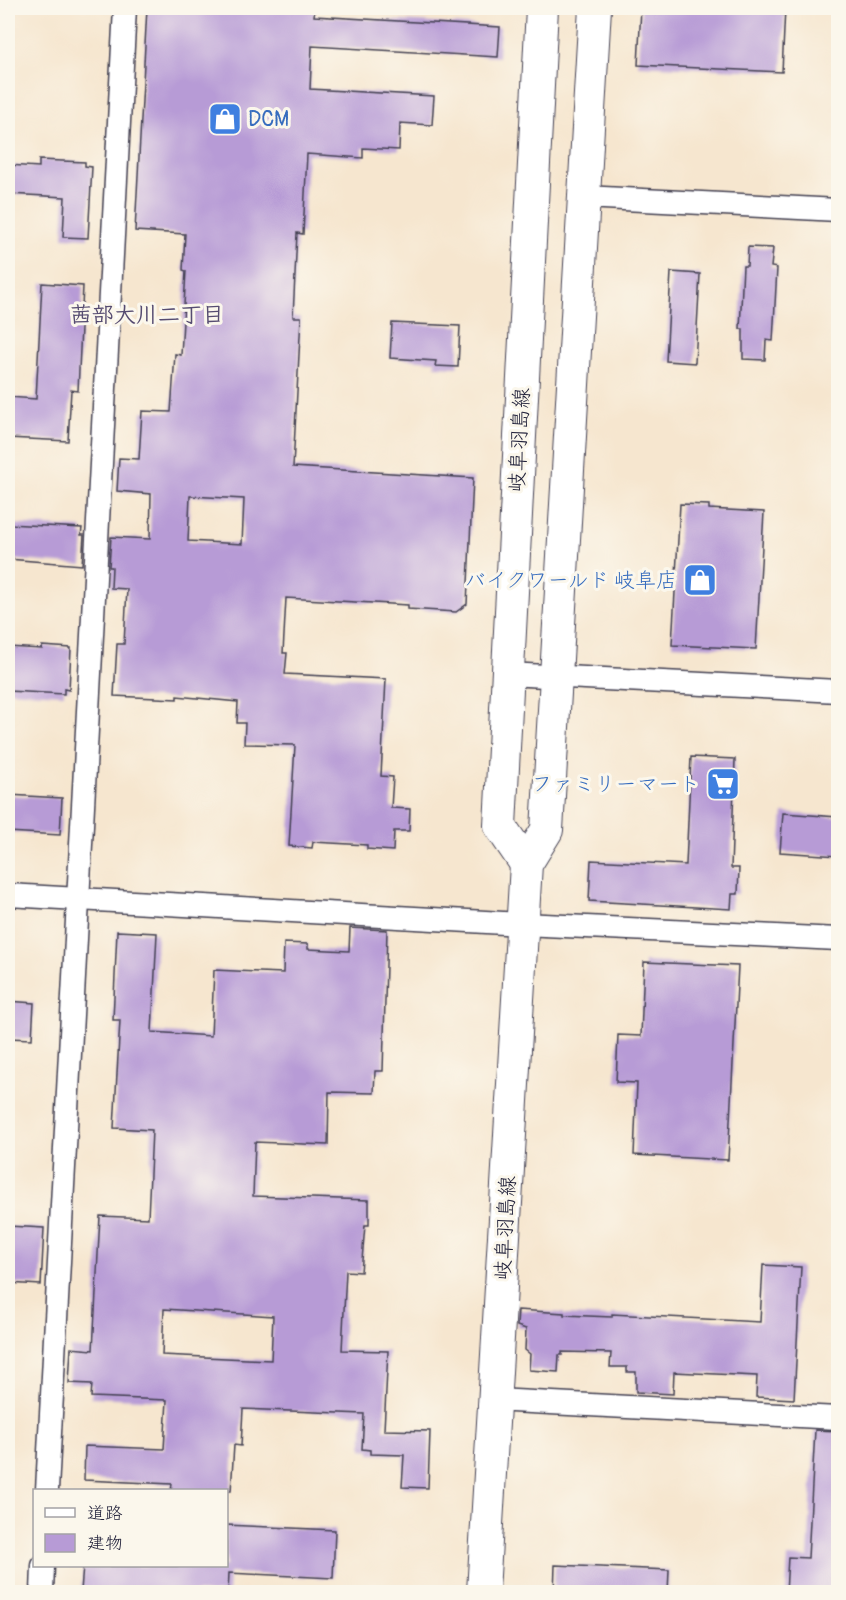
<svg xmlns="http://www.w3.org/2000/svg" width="846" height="1600" viewBox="0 0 846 1600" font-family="Pangolin,'Klee One',sans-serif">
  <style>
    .building { fill: #b79bd6; fill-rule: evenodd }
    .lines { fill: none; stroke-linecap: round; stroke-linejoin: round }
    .street-casing { stroke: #423f51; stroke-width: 25 }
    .secondary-casing { stroke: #423f51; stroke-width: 34 }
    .street { stroke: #fff; stroke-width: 22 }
    .secondary { stroke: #fff; stroke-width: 32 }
    .labels { text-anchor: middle; stroke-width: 6; stroke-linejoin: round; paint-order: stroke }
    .shop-label { font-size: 21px; fill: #366cbe; stroke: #fbf7ec; text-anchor: end }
    .street-label { font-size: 21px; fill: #22223b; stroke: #fbf7ec }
    .neighbourhood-label { font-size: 22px; font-weight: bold; fill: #564c71; stroke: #fbf7ec }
  </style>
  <rect width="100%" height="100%" fill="#fbf7ec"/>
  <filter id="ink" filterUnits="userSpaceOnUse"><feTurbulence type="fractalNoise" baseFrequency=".0167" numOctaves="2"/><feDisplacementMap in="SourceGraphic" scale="12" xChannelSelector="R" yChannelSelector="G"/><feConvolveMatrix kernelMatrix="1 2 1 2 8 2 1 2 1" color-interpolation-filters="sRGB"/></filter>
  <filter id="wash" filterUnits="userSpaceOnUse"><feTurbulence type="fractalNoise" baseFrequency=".008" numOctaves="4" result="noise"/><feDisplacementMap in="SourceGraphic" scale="24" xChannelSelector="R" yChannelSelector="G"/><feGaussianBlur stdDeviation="1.35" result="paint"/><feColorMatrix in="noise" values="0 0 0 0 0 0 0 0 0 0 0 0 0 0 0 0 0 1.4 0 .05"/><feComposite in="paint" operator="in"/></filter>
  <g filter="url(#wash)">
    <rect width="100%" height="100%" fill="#f6e6cf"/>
    <g id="blocks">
      <g class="building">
        <path d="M 147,8 L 315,8 L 314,16 L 500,27 L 498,57 L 312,46 L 310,89 L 434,96 L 432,125 L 400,123 L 399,150 L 363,148 L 363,158 L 307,154 L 303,234 L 297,233 L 293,317 L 301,317 L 293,467 L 473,478 L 467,604 L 456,612 L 408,609 L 408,605 L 286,598 L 283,653 L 287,653 L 285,674 L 386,679 L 381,776 L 393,777 L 391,808 L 410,809 L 409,831 L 394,831 L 393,851 L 367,849 L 367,845 L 313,842 L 312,848 L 289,846 L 295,745 L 244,744 L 245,723 L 237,723 L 238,702 L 177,696 L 177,699 L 114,696 L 117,644 L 124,644 L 127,589 L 111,588 L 112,567 L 109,567 L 111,537 L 150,539 L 151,494 L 117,491 L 119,458 L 139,459 L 142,411 L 171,412 L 175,354 L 181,355 L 186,271 L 183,270 L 185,234 L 135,231 ZM 190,496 L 244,499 L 242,544 L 188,541 Z"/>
        <path d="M 641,8 L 785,8 L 782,72 L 638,65 Z"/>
        <path d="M 39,160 L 85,162 L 85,166 L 92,167 L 88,238 L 63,237 L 65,197 L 8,194 L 8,165 L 39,167 Z"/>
        <path d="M 748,247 L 773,248 L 771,267 L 777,268 L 773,341 L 766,340 L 765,360 L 743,359 L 743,329 L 740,329 L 743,266 L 747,266 Z"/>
        <path d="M 671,272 L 700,274 L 695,363 L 666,361 Z"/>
        <path d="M 42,283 L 83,286 L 78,391 L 71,390 L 68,441 L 8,438 L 8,397 L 36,399 Z"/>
        <path d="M 392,323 L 460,326 L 458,367 L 435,366 L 436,361 L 390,358 Z"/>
        <path d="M 680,504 L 709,505 L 709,509 L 764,512 L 756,649 L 672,645 Z"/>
        <path d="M 8,524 L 82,528 L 81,535 L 84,535 L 82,565 L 8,559 Z"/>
        <path d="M 42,646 L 71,648 L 69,690 L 64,689 L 64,694 L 8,691 L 8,647 L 42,649 Z"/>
        <path d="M 691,757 L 735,759 L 731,868 L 739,868 L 738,894 L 732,894 L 731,909 L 589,901 L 591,860 L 686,865 Z"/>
        <path d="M 8,795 L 62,798 L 60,835 L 8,832 Z"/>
        <path d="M 783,813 L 838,817 L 838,856 L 780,852 Z"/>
        <path d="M 350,928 L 387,930 L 383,1071 L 375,1071 L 374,1093 L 329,1092 L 328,1145 L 255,1142 L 253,1196 L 369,1200 L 369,1225 L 365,1225 L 361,1272 L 346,1271 L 342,1350 L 388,1351 L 384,1430 L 430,1431 L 428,1488 L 402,1487 L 404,1455 L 370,1454 L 370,1450 L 362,1449 L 364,1414 L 243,1409 L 241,1446 L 234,1445 L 231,1491 L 171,1491 L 172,1484 L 84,1480 L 85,1446 L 164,1449 L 167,1400 L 91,1397 L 92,1384 L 69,1383 L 71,1348 L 93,1350 L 100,1216 L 148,1218 L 152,1130 L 114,1128 L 120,1020 L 113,1020 L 117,931 L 157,933 L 152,1032 L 211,1036 L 214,970 L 283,973 L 284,943 L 308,944 L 308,949 L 349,951 ZM 164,1309 L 273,1316 L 271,1360 L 162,1355 Z"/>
        <path d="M 644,962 L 738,966 L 728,1160 L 634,1155 L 637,1083 L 616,1082 L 618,1035 L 641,1036 Z"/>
        <path d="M 8,1001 L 34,1003 L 32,1039 L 8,1038 Z"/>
        <path d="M 8,1226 L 44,1228 L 41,1285 L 8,1283 Z"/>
        <path d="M 763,1265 L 801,1267 L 794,1399 L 756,1397 L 757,1376 L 674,1372 L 673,1394 L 636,1392 L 636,1372 L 627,1372 L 627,1367 L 610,1367 L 611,1353 L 562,1352 L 562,1355 L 559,1355 L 558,1372 L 529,1370 L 530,1354 L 525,1350 L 526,1329 L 517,1326 L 518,1310 L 564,1313 L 564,1315 L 612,1317 L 612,1314 L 760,1322 Z"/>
        <path d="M 815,1430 L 838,1431 L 838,1593 L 786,1593 L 788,1557 L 808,1558 Z"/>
        <path d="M 226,1525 L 335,1530 L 333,1578 L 229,1573 L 228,1593 L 81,1591 L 83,1566 L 226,1566 Z"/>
        <path d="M 555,1565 L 669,1570 L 668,1593 L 554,1593 Z"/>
      </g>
    </g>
  </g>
  <g filter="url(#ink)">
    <use href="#blocks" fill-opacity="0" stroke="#423f51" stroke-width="1.5"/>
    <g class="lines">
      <defs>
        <g id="street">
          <path d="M 584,197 L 838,210"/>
          <path d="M 507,674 L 838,691"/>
          <path d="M 8,895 L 523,924 L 838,939"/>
          <path d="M 494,1400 L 838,1418"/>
          <path d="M 47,1490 L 125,8"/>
          <path d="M 42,1592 L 43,1566"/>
        </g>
        <g id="secondary">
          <path d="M 526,864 L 500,826 L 542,8"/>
          <path d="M 483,1592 L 526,864 L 547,830 L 595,8"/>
        </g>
      </defs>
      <use href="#street" class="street-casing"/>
      <use href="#secondary" class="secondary-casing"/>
      <use href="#street" class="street"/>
      <use href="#secondary" class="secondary"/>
    </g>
  </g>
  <defs>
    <symbol id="shop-square" viewBox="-11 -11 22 22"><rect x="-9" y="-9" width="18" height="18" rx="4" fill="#3f7fe0" stroke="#fbf7ec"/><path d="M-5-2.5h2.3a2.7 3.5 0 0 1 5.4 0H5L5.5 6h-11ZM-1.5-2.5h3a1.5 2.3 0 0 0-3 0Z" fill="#fff"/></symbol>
    <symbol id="supermarket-square" viewBox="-11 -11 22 22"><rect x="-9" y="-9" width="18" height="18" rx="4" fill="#3f7fe0" stroke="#fbf7ec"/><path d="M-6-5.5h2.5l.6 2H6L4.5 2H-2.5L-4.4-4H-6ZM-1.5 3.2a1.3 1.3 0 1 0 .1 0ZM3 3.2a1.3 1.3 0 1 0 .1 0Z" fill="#fff"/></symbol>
  </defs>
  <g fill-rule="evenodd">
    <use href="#shop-square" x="206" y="100" width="38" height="38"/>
    <use href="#shop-square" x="681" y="561" width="38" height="38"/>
    <use href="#supermarket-square" x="704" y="765" width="38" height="38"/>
  </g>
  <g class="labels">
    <g class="shop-label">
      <text x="248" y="126" text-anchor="start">DCM</text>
      <text x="677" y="587">バイクワールド 岐阜店</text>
      <text x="700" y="791">ファミリーマート</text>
    </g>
    <g class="street-label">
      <text transform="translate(519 440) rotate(-87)" y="7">岐阜羽島線</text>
      <text transform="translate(505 1228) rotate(-87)" y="7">岐阜羽島線</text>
    </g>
    <g class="neighbourhood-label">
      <text x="147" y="322">茜部大川二丁目</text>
    </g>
  </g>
  <rect width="846" height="1600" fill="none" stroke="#fbf7ec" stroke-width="30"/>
  <rect x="33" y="1489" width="195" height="78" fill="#fbf7ec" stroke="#a4a2a5" stroke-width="1.5"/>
  <rect x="45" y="1508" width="30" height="9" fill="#ffffff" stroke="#a4a2a5" stroke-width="1.5"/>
  <text x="87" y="1519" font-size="18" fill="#22223b">道路</text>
  <rect x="45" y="1534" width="30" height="18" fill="#b79bd6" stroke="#a4a2a5" stroke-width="1.5"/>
  <text x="87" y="1549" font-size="18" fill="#22223b">建物</text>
</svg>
